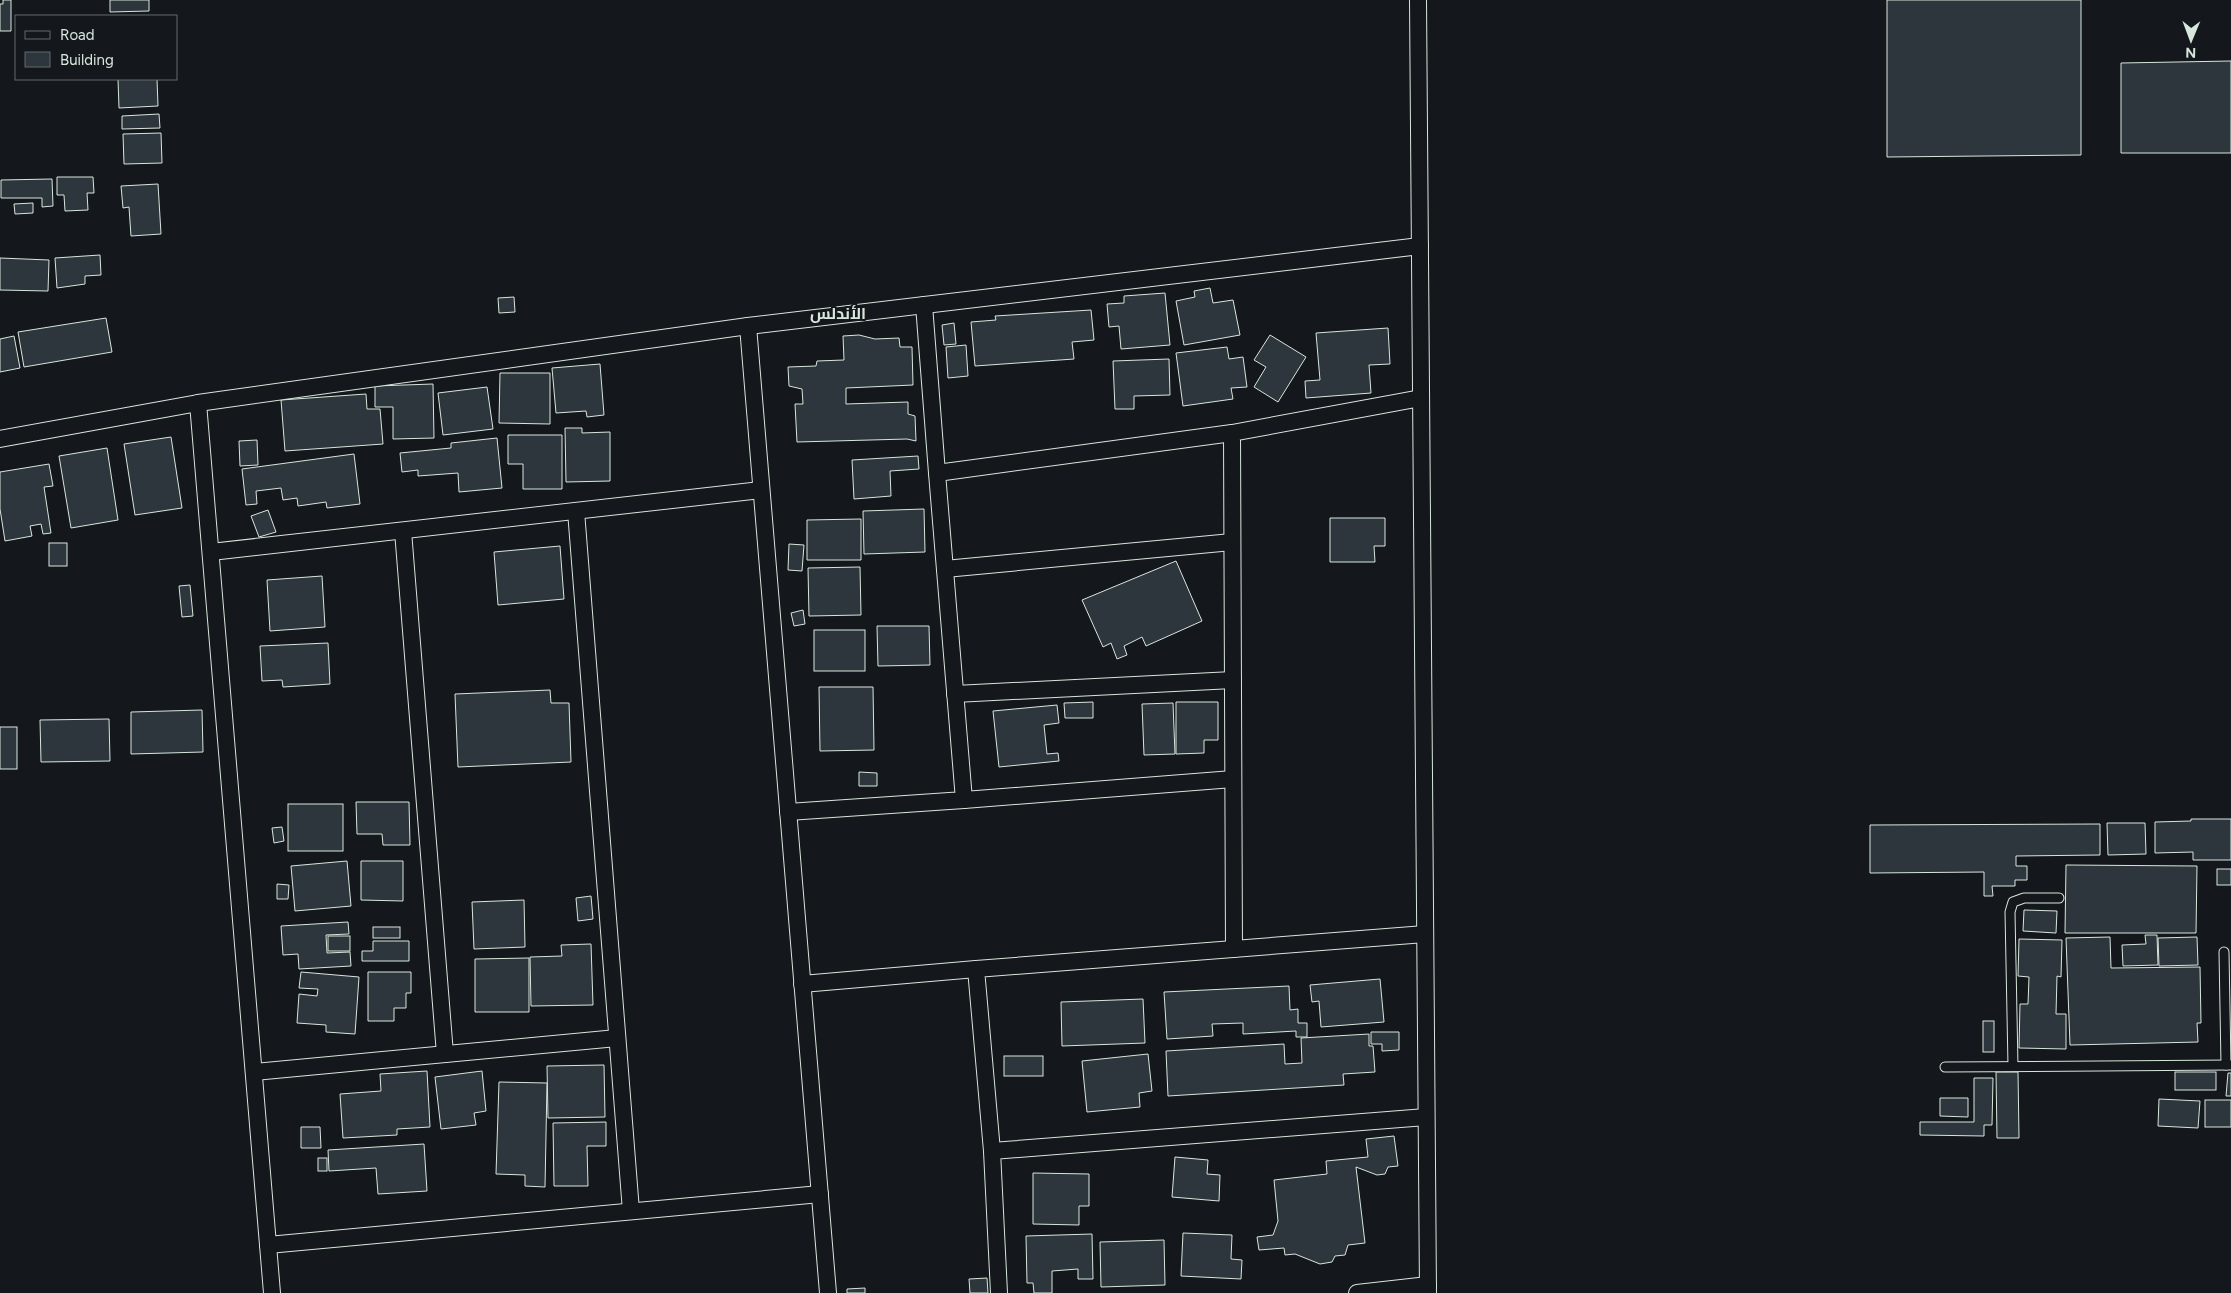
<svg xmlns="http://www.w3.org/2000/svg" width="2231" height="1293" viewBox="0 0 2231 1293" font-family="Figtree,Cairo,sans-serif">
  <style>
    .building { fill: #2c363c; stroke: #d8e6dc }
    .lines { fill: none; stroke-linecap: round; stroke-linejoin: round }
    .service-casing { stroke: #d8e6dc; stroke-width: 11 }
    .minor-casing { stroke: #d8e6dc; stroke-width: 18 }
    .service { stroke: #14181c; stroke-width: 9 }
    .minor { stroke: #14181c; stroke-width: 16 }
    .labels { text-anchor: middle; stroke-width: 4; stroke-linejoin: round; paint-order: stroke }
    .neighbourhood-label { font-size: 16px; font-weight: bold; fill: #d8e6dc; stroke: #14181c }
  </style>
  <rect width="100%" height="100%" fill="#14181c"/>
  <g class="building">
    <path d="M 3,0 L 11,0 L 11,31 L 0,31 L 0,4 L 3,4 Z"/>
    <path d="M 110,0 L 149,0 L 149,11 L 110,12 Z"/>
    <path d="M 1887,0 L 2081,0 L 2081,155 L 1887,157 Z"/>
    <path d="M 2231,61 L 2231,153 L 2121,153 L 2121,63 Z"/>
    <path d="M 118,79 L 157,79 L 158,106 L 119,108 Z"/>
    <path d="M 159,114 L 160,128 L 122,129 L 122,116 Z"/>
    <path d="M 161,133 L 162,163 L 124,164 L 123,134 Z"/>
    <path d="M 57,177 L 93,177 L 94,193 L 87,193 L 88,210 L 65,211 L 64,195 L 57,195 Z"/>
    <path d="M 52,179 L 53,206 L 42,207 L 42,198 L 1,198 L 1,180 Z"/>
    <path d="M 158,184 L 161,234 L 131,236 L 129,207 L 123,208 L 121,186 Z"/>
    <path d="M 33,203 L 33,213 L 15,214 L 14,204 Z"/>
    <path d="M 100,255 L 101,275 L 85,276 L 85,284 L 57,288 L 55,258 Z"/>
    <path d="M 0,258 L 49,260 L 48,291 L 0,290 Z"/>
    <path d="M 1210,288 L 1213,303 L 1233,300 L 1240,335 L 1184,345 L 1176,301 L 1195,297 L 1194,291 Z"/>
    <path d="M 1165,293 L 1170,345 L 1121,349 L 1119,326 L 1109,327 L 1107,304 L 1124,303 L 1124,296 Z"/>
    <path d="M 514,297 L 515,312 L 499,313 L 498,298 Z"/>
    <path d="M 1091,310 L 1094,340 L 1072,342 L 1074,359 L 975,366 L 971,322 L 996,320 L 995,316 Z"/>
    <path d="M 106,318 L 112,352 L 24,367 L 18,332 Z"/>
    <path d="M 954,323 L 956,344 L 944,345 L 942,325 Z"/>
    <path d="M 1388,328 L 1390,364 L 1369,365 L 1371,393 L 1306,398 L 1305,381 L 1320,380 L 1316,333 Z"/>
    <path d="M 859,335 L 875,339 L 899,338 L 900,347 L 912,347 L 913,385 L 846,388 L 846,404 L 908,402 L 908,414 L 915,416 L 916,441 L 907,439 L 797,442 L 795,404 L 803,404 L 802,389 L 789,386 L 788,367 L 816,366 L 817,361 L 844,360 L 843,336 Z"/>
    <path d="M 1270,335 L 1306,357 L 1278,402 L 1254,387 L 1266,367 L 1254,360 Z"/>
    <path d="M 14,336 L 20,368 L 0,372 L 0,339 Z"/>
    <path d="M 966,345 L 968,376 L 948,378 L 946,347 Z"/>
    <path d="M 1227,347 L 1229,359 L 1243,357 L 1247,387 L 1231,388 L 1233,399 L 1183,406 L 1176,353 Z"/>
    <path d="M 1169,359 L 1170,395 L 1134,396 L 1134,409 L 1115,409 L 1113,361 Z"/>
    <path d="M 600,364 L 604,415 L 587,417 L 586,411 L 556,413 L 552,368 Z"/>
    <path d="M 500,373 L 550,373 L 550,424 L 499,423 Z"/>
    <path d="M 433,384 L 434,438 L 393,439 L 393,407 L 375,407 L 375,386 Z"/>
    <path d="M 487,387 L 493,429 L 443,435 L 438,393 Z"/>
    <path d="M 366,394 L 367,409 L 380,409 L 383,444 L 285,451 L 281,400 Z"/>
    <path d="M 565,428 L 582,428 L 582,433 L 610,432 L 610,481 L 566,482 Z"/>
    <path d="M 508,435 L 562,435 L 562,489 L 523,489 L 523,464 L 508,464 Z"/>
    <path d="M 171,437 L 182,508 L 135,515 L 124,444 Z"/>
    <path d="M 497,438 L 502,488 L 459,492 L 458,473 L 418,476 L 418,470 L 402,472 L 400,453 L 451,448 L 451,443 Z"/>
    <path d="M 257,440 L 258,465 L 240,466 L 239,441 Z"/>
    <path d="M 107,448 L 118,520 L 71,528 L 59,456 Z"/>
    <path d="M 354,454 L 360,504 L 327,508 L 326,502 L 298,506 L 297,498 L 283,500 L 281,488 L 256,491 L 257,504 L 246,505 L 242,469 Z"/>
    <path d="M 918,456 L 919,469 L 890,471 L 891,496 L 854,499 L 852,460 Z"/>
    <path d="M 49,464 L 53,486 L 44,487 L 51,533 L 43,534 L 41,524 L 30,526 L 32,536 L 5,541 L 0,509 L 0,472 Z"/>
    <path d="M 924,509 L 925,552 L 864,554 L 863,511 Z"/>
    <path d="M 268,510 L 276,532 L 259,537 L 251,516 Z"/>
    <path d="M 1330,518 L 1385,518 L 1385,546 L 1374,546 L 1375,562 L 1330,562 Z"/>
    <path d="M 861,519 L 861,560 L 807,560 L 807,520 Z"/>
    <rect x="49" y="543" width="18" height="23"/>
    <path d="M 789,544 L 804,545 L 802,571 L 788,570 Z"/>
    <path d="M 560,546 L 564,599 L 498,605 L 494,552 Z"/>
    <path d="M 1176,561 L 1202,621 L 1146,646 L 1142,637 L 1124,646 L 1127,655 L 1117,659 L 1111,643 L 1103,647 L 1082,600 Z"/>
    <path d="M 860,567 L 861,615 L 809,616 L 808,568 Z"/>
    <path d="M 322,576 L 325,627 L 270,631 L 267,580 Z"/>
    <path d="M 190,585 L 193,616 L 182,617 L 179,586 Z"/>
    <path d="M 803,610 L 805,624 L 794,626 L 791,613 Z"/>
    <path d="M 877,626 L 929,626 L 930,665 L 878,666 Z"/>
    <rect x="814" y="630" width="51" height="41"/>
    <path d="M 328,643 L 330,684 L 283,687 L 282,680 L 262,681 L 260,646 Z"/>
    <path d="M 819,687 L 873,687 L 874,750 L 820,751 Z"/>
    <path d="M 550,690 L 551,703 L 569,703 L 571,762 L 458,767 L 455,694 Z"/>
    <path d="M 1093,702 L 1093,718 L 1065,718 L 1064,703 Z"/>
    <path d="M 1176,702 L 1218,702 L 1218,740 L 1204,740 L 1204,753 L 1176,754 Z"/>
    <path d="M 1173,703 L 1175,754 L 1144,755 L 1142,704 Z"/>
    <path d="M 1057,705 L 1059,723 L 1044,725 L 1047,754 L 1058,753 L 1059,761 L 999,767 L 993,711 Z"/>
    <path d="M 202,710 L 203,752 L 131,754 L 131,712 Z"/>
    <path d="M 109,719 L 110,761 L 41,762 L 40,720 Z"/>
    <rect x="0" y="727" width="17" height="42"/>
    <path d="M 859,772 L 877,773 L 877,786 L 859,786 Z"/>
    <path d="M 356,802 L 409,802 L 410,845 L 383,845 L 382,834 L 357,834 Z"/>
    <rect x="288" y="804" width="55" height="47"/>
    <path d="M 2191,819 L 2231,819 L 2231,860 L 2193,860 L 2193,852 L 2155,853 L 2155,822 L 2191,821 Z"/>
    <path d="M 2107,823 L 2145,823 L 2146,854 L 2108,855 Z"/>
    <path d="M 2100,824 L 2100,855 L 2016,856 L 2016,866 L 2027,866 L 2027,880 L 2015,880 L 2015,886 L 1992,886 L 1993,896 L 1984,896 L 1984,872 L 1870,873 L 1870,825 Z"/>
    <path d="M 282,827 L 284,841 L 274,843 L 272,828 Z"/>
    <path d="M 347,861 L 351,906 L 295,911 L 291,866 Z"/>
    <path d="M 361,861 L 403,861 L 403,901 L 361,900 Z"/>
    <path d="M 2066,865 L 2197,866 L 2196,933 L 2065,933 Z"/>
    <rect x="2217" y="869" width="14" height="16"/>
    <path d="M 277,884 L 289,885 L 288,899 L 277,899 Z"/>
    <path d="M 591,896 L 593,919 L 578,921 L 576,898 Z"/>
    <path d="M 524,900 L 525,947 L 474,949 L 472,902 Z"/>
    <path d="M 2024,910 L 2057,911 L 2056,933 L 2023,931 Z"/>
    <path d="M 348,922 L 349,934 L 326,935 L 327,953 L 350,952 L 351,966 L 299,969 L 298,954 L 283,955 L 281,926 Z"/>
    <rect x="373" y="927" width="27" height="11"/>
    <path d="M 2145,935 L 2157,935 L 2158,965 L 2123,966 L 2122,945 L 2146,944 Z"/>
    <rect x="328" y="936" width="22" height="15"/>
    <path d="M 2110,937 L 2111,968 L 2200,967 L 2201,1023 L 2197,1023 L 2198,1042 L 2070,1045 L 2066,938 Z"/>
    <path d="M 2197,937 L 2198,965 L 2159,966 L 2158,938 Z"/>
    <path d="M 2019,939 L 2062,940 L 2061,977 L 2057,976 L 2056,1014 L 2066,1014 L 2066,1049 L 2019,1048 L 2020,1004 L 2028,1004 L 2029,977 L 2018,976 Z"/>
    <path d="M 373,941 L 409,941 L 409,961 L 362,961 L 362,951 L 373,951 Z"/>
    <path d="M 591,944 L 593,1005 L 531,1006 L 530,957 L 562,956 L 561,945 Z"/>
    <path d="M 529,958 L 529,1012 L 475,1012 L 475,959 Z"/>
    <path d="M 301,972 L 359,977 L 355,1034 L 326,1032 L 326,1025 L 297,1023 L 299,994 L 317,996 L 318,989 L 299,988 Z"/>
    <path d="M 368,972 L 411,972 L 411,993 L 406,993 L 406,1008 L 394,1008 L 394,1021 L 368,1021 Z"/>
    <path d="M 1380,979 L 1384,1022 L 1321,1027 L 1319,1001 L 1312,1002 L 1310,985 Z"/>
    <path d="M 1289,986 L 1290,1010 L 1298,1009 L 1298,1023 L 1307,1023 L 1307,1037 L 1296,1037 L 1296,1031 L 1243,1034 L 1243,1023 L 1212,1024 L 1213,1036 L 1167,1039 L 1164,992 Z"/>
    <path d="M 1143,999 L 1145,1043 L 1062,1046 L 1061,1002 Z"/>
    <rect x="1983" y="1021" width="11" height="31"/>
    <path d="M 1371,1032 L 1399,1032 L 1399,1050 L 1382,1051 L 1382,1044 L 1371,1044 Z"/>
    <path d="M 1369,1034 L 1369,1046 L 1373,1046 L 1375,1072 L 1343,1074 L 1344,1085 L 1168,1096 L 1166,1051 L 1284,1044 L 1285,1064 L 1302,1063 L 1301,1038 Z"/>
    <path d="M 1148,1054 L 1152,1091 L 1139,1093 L 1140,1107 L 1087,1112 L 1082,1061 Z"/>
    <rect x="1004" y="1056" width="39" height="20"/>
    <path d="M 604,1065 L 605,1117 L 548,1118 L 547,1066 Z"/>
    <path d="M 427,1071 L 430,1127 L 397,1129 L 397,1135 L 343,1138 L 340,1094 L 381,1091 L 380,1074 Z"/>
    <path d="M 482,1071 L 486,1111 L 474,1113 L 476,1125 L 441,1129 L 435,1077 Z"/>
    <path d="M 1996,1072 L 2018,1072 L 2019,1138 L 1997,1138 Z"/>
    <rect x="2175" y="1072" width="41" height="18"/>
    <path d="M 2228,1073 L 2231,1073 L 2231,1096 L 2226,1096 Z"/>
    <path d="M 1974,1078 L 1993,1078 L 1992,1125 L 1984,1125 L 1984,1136 L 1920,1135 L 1920,1122 L 1974,1122 Z"/>
    <path d="M 499,1082 L 547,1083 L 545,1187 L 525,1186 L 525,1175 L 496,1174 Z"/>
    <path d="M 1940,1098 L 1968,1098 L 1968,1117 L 1940,1116 Z"/>
    <path d="M 2159,1099 L 2200,1101 L 2198,1128 L 2158,1126 Z"/>
    <rect x="2205" y="1100" width="26" height="27"/>
    <path d="M 606,1122 L 606,1146 L 587,1146 L 588,1186 L 554,1186 L 553,1123 Z"/>
    <path d="M 301,1127 L 320,1127 L 321,1148 L 301,1148 Z"/>
    <path d="M 1394,1136 L 1398,1166 L 1388,1167 L 1385,1174 L 1377,1175 L 1356,1167 L 1365,1243 L 1348,1245 L 1345,1255 L 1335,1256 L 1332,1262 L 1320,1264 L 1295,1254 L 1285,1255 L 1284,1248 L 1259,1250 L 1257,1237 L 1273,1235 L 1278,1221 L 1274,1180 L 1327,1174 L 1326,1161 L 1368,1157 L 1366,1139 Z"/>
    <path d="M 424,1144 L 427,1191 L 378,1194 L 376,1168 L 329,1171 L 328,1150 Z"/>
    <path d="M 1175,1157 L 1208,1160 L 1207,1174 L 1220,1175 L 1219,1201 L 1172,1197 Z"/>
    <rect x="318" y="1158" width="9" height="13"/>
    <path d="M 1033,1173 L 1089,1174 L 1089,1206 L 1079,1206 L 1079,1225 L 1033,1224 Z"/>
    <path d="M 1183,1233 L 1232,1235 L 1231,1259 L 1242,1260 L 1241,1279 L 1181,1276 Z"/>
    <path d="M 1092,1234 L 1093,1279 L 1078,1279 L 1078,1269 L 1052,1271 L 1052,1293 L 1034,1293 L 1033,1283 L 1027,1283 L 1026,1236 Z"/>
    <path d="M 1164,1240 L 1165,1285 L 1101,1287 L 1100,1242 Z"/>
    <path d="M 987,1278 L 988,1293 L 970,1293 L 969,1279 Z"/>
    <path d="M 865,1288 L 865,1293 L 847,1293 L 847,1289 Z"/>
  </g>
  <g class="lines">
    <defs>
      <g id="service">
        <path d="M 2224,952 L 2226,1065"/>
        <path d="M 2013,1066 L 2010,912 L 2013,902 L 2024,898 L 2059,898"/>
        <path d="M 1945,1067 L 2231,1065"/>
      </g>
      <g id="minor">
        <path d="M 1418,0 L 1428,1293"/>
        <path d="M 924,305 L 937,473"/>
        <path d="M 748,326 L 828,1293"/>
        <path d="M 198,403 L 272,1293"/>
        <path d="M 0,439 L 198,403 L 748,326 L 1420,246"/>
        <path d="M 576,511 L 631,1211"/>
        <path d="M 403,531 L 445,1054"/>
        <path d="M 211,552 L 761,490"/>
        <path d="M 945,569 L 1232,542"/>
        <path d="M 955,694 L 1233,680"/>
        <path d="M 964,800 L 1233,779"/>
        <path d="M 788,812 L 964,800 L 937,473 L 1232,433"/>
        <path d="M 1234,949 L 1232,433 L 1421,398"/>
        <path d="M 802,984 L 976,969"/>
        <path d="M 254,1072 L 617,1038"/>
        <path d="M 992,1151 L 976,969 L 1425,934"/>
        <path d="M 268,1245 L 820,1194"/>
        <path d="M 999,1293 L 992,1151 L 1426,1117"/>
        <path d="M 1357,1293 L 1428,1285"/>
      </g>
    </defs>
    <use href="#service" class="service-casing"/>
    <use href="#minor" class="minor-casing"/>
    <use href="#service" class="service"/>
    <use href="#minor" class="minor"/>
  </g>
  <g class="labels">
    <g class="neighbourhood-label">
      <text x="838" y="319">الأندلس</text>
    </g>
  </g>
  <rect x="15" y="15" width="162" height="65" fill="#14181c" stroke="#626a69"/>
  <rect x="25" y="31" width="25" height="8" fill="#14181c" stroke="#626a69"/>
  <text x="60" y="40" font-size="15" fill="#d8e6dc">Road</text>
  <rect x="25" y="52" width="25" height="15" fill="#2c363c" stroke="#626a69"/>
  <text x="60" y="65" font-size="15" fill="#d8e6dc">Building</text>
  <g transform="translate(2191 40) rotate(181)" stroke="#14181c" stroke-width="4" paint-order="stroke">
  <path d="M0-4L9 19L0 12L-9 19Z" fill="#d8e6dc"/>
  <text y="-8" font-size="14" font-weight="bold" text-anchor="middle" fill="#d8e6dc">N</text>
  </g>
</svg>
